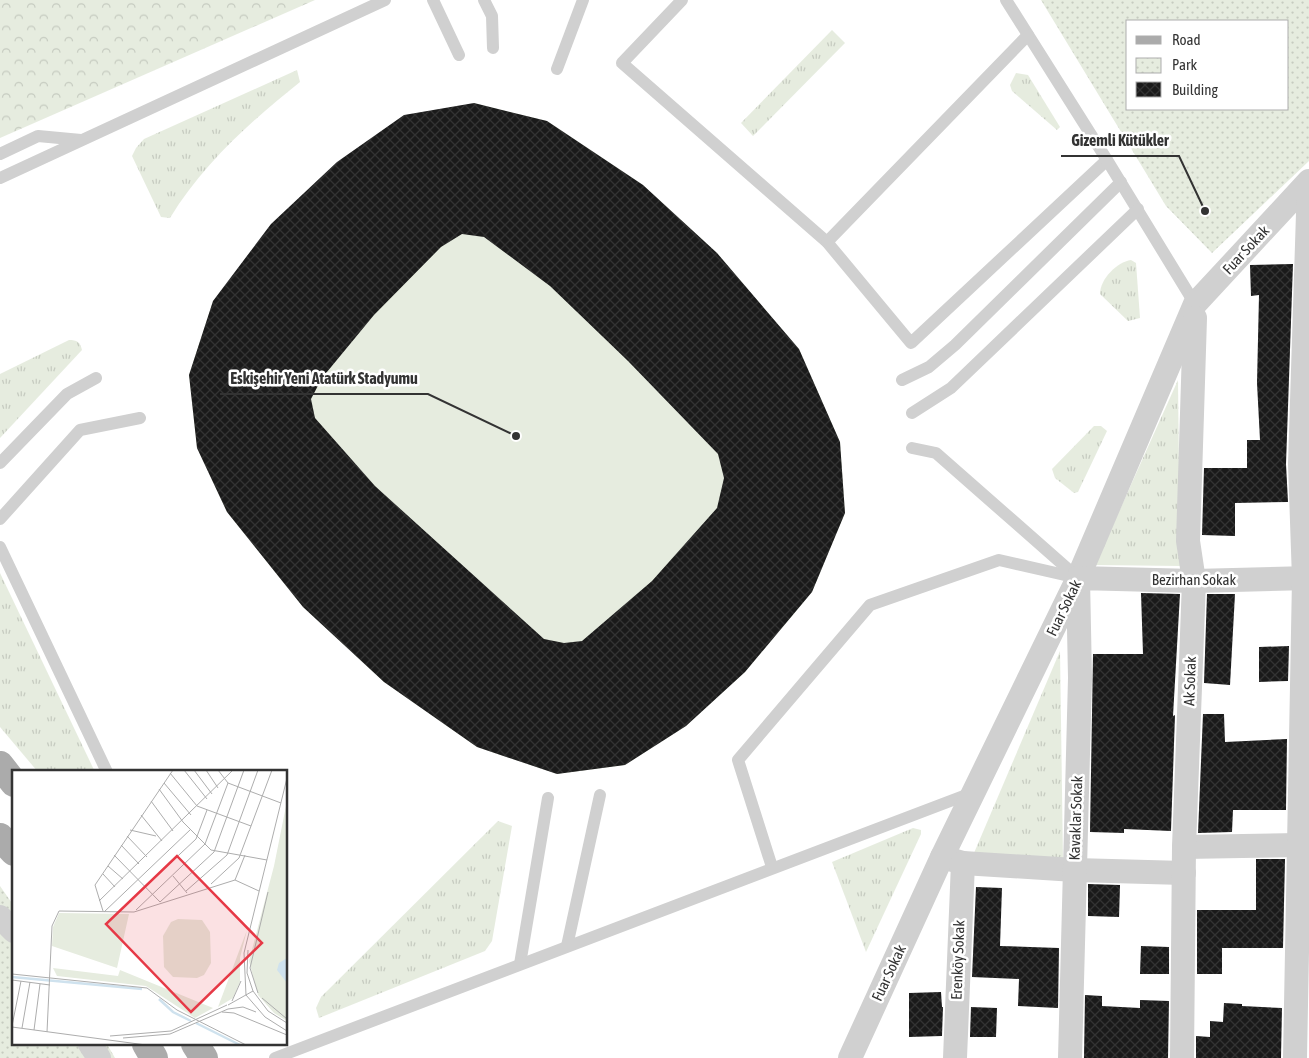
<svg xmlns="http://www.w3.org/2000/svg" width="1309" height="1058" viewBox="0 0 1309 1058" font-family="'Asap Condensed',sans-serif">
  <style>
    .grass { fill: url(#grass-tufts) }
    .forest { fill: url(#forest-crowns) }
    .park { fill: url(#park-dots); fill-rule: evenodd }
    .garden { fill: #e6ecdf }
    .building { fill: url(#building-cross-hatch); fill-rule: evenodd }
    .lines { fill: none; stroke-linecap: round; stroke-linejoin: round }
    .service { stroke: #d0d0d0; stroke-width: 12 }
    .minor { stroke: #d0d0d0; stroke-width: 24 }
    .primary { stroke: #ababab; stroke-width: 28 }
    .labels { text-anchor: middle; stroke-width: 5; stroke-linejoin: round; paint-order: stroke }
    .street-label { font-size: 15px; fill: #333; stroke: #fff }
    .inset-river { fill: none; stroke: #cfe2ee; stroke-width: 2.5 }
    .inset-road { fill: none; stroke: #adadad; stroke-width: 1 }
    .view { fill: #e63946; fill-opacity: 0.15; stroke: #e63946; stroke-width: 2.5 }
    .inset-edge { fill: none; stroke: #333; stroke-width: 2.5 }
    .leader { fill: none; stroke: #333; stroke-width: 2 }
    .callout-dot { fill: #333; stroke: #fff; stroke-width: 2 }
    .callout-label { font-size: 16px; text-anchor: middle; font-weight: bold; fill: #333; stroke: #fff; stroke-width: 5; stroke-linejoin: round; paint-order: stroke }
  </style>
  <defs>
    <pattern id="grass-tufts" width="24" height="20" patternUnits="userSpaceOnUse" patternTransform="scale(1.25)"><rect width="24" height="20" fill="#e6ecdf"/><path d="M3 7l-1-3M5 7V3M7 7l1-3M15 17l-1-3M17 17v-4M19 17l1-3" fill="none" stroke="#c6cbc0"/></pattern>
    <pattern id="forest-crowns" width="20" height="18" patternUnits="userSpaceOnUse" patternTransform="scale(1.25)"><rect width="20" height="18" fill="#e6ecdf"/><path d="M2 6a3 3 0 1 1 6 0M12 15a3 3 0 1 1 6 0" fill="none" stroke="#c6cbc0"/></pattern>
    <pattern id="park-dots" width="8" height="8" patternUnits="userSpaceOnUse" patternTransform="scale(1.25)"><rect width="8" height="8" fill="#e6ecdf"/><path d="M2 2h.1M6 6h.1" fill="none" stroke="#c6cbc0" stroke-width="1.8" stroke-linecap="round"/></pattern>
    <pattern id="building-cross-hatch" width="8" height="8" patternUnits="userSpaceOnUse" patternTransform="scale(1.25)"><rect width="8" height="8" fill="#1a1a1a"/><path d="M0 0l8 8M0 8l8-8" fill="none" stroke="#333"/></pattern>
  </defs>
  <rect width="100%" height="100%" fill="#fff"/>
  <g class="grass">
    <path d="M 832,30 L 845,43 L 753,136 L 741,123 Z"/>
    <path d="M 297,70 L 300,82 C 251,121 203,164 170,218 L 161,217 L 132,156 L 136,148 L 144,139 Z"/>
    <path d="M 1016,73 L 1028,75 L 1060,127 L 1057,130 L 1012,91 L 1010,85 Z"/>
    <path d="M 1131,260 L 1136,263 L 1140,318 L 1128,321 L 1100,294 C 1100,279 1117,262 1131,260 Z"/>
    <path d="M 69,340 C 77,340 80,342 82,350 L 0,438 L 0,374 Z"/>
    <path d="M 1178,380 L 1180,566 L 1095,565 Z"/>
    <path d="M 1094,426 L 1101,426 L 1107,431 L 1078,492 L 1074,493 L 1055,478 L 1052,469 Z"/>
    <path d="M 0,573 L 95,772 L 38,772 L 0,727 Z"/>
    <path d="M 1060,651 L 1063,860 L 974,853 Z"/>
    <path d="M 498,821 L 512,826 L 492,941 L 485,951 L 319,1018 L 316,1008 L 321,997 Z"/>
    <path d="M 913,828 L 921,830 L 921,834 L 866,952 L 832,862 Z"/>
  </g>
  <path class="forest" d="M 0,0 L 315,0 L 0,138 Z"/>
  <g class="park">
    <path d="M 1041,0 L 1309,0 L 1309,161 L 1212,253 L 1166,206 ZM 1128,21 L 1288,21 L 1288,109 L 1128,109 Z"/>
    <path d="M 0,886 L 14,906 L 14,1044 L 107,1044 L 115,1058 L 0,1058 Z"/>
  </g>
  <path class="garden" d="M 474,103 L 547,121 L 643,185 L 717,253 L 799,349 L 840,442 L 845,513 L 812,592 L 745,672 L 686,726 L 625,765 L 557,774 L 477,747 L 384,682 L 303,607 L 227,512 L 197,448 L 189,375 L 213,301 Z"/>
  <g class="building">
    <path d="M 474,103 L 547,121 L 643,185 L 717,253 L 799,349 L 840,442 L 845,513 L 812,592 L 745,672 L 686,726 L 625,765 L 557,774 L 477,747 L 384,682 L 303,607 L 227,512 L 197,448 L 189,375 L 213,301 L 271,224 L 337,162 L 404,115 ZM 462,234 L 484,237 L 550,286 L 628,361 L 718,454 L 724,478 L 717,508 L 652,581 L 582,641 L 564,643 L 544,639 L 375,486 L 315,418 L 311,399 L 322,378 L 374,315 L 441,247 Z"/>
    <path d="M 1293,264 L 1286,464 L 1288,502 L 1235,503 L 1235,536 L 1202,535 L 1204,468 L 1247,468 L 1247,440 L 1260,440 L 1257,383 L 1259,295 L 1251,296 L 1250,265 Z"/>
    <path d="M 1141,593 L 1180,594 L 1173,716 L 1175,715 L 1171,831 L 1124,829 L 1124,833 L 1090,832 L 1093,654 L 1143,654 Z"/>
    <path d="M 1207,594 L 1235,594 L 1230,685 L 1204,683 Z"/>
    <path d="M 1289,646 L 1288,681 L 1259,682 L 1259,647 Z"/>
    <path d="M 1203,714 L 1224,714 L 1225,742 L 1287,739 L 1286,810 L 1233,810 L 1232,832 L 1198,833 Z"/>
    <path d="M 1256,859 L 1285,859 L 1283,948 L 1222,948 L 1222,974 L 1197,974 L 1197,910 L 1256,910 Z"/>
    <path d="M 1088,884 L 1120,885 L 1119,917 L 1088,916 Z"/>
    <path d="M 976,887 L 1002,888 L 1000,946 L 1059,948 L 1058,1008 L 1018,1006 L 1019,979 L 972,977 Z"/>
    <path d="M 1141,946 L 1169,947 L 1169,974 L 1140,974 Z"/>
    <path d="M 941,992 L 942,1007 L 943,1007 L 942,1036 L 909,1037 L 909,993 Z"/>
    <path d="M 1085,995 L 1102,996 L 1102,1006 L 1140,1008 L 1140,1000 L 1169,1001 L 1168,1058 L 1084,1058 Z"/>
    <path d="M 1224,1003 L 1242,1004 L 1242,1006 L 1282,1008 L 1281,1058 L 1196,1058 L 1196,1036 L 1210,1037 L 1210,1021 L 1223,1022 Z"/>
    <path d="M 971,1007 L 997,1008 L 996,1037 L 970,1037 Z"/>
  </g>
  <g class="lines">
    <g class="service">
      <path d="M 433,0 L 459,55"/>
      <path d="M 484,0 L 492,16 L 493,48"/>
      <path d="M 682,0 L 622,63 L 827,242 L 911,343 L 1107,160"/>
      <path d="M 1006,0 L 1107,160 L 1195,304"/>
      <path d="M 557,69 L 583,0"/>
      <path d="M 0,154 L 38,136 L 81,140"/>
      <path d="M 0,178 L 385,0"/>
      <path d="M 827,242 L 1028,35"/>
      <path d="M 902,380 L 929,367 L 955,345 L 1121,182"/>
      <path d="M 912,413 L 951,388 L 1138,209"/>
      <path d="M 912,448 L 936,453 L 1077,577"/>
      <path d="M 0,463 L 67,394 L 96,378"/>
      <path d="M 0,519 L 80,430 L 140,418"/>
      <path d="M 0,547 L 107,772"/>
      <path d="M 772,867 L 738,760 L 870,605 L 999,560 L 1078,578"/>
      <path d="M 567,946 L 600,795"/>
      <path d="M 520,964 L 548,798"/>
      <path d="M 275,1058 L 974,792"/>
    </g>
    <g class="minor">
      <path d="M 1184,847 L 1299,845"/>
      <path d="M 942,857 L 963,863 L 1075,870 L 1184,873"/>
      <path d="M 0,917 L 14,931"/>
      <path d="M 90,1044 L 99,1058"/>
      <path d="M 850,1058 L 942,857 L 1078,578 L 1195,304 L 1309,181"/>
      <path d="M 955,1058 L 963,863"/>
      <path d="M 1070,1058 L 1080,678 L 1078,578 L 1194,581 L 1309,578"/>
      <path d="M 1182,1058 L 1184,847 L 1194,581 L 1188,541 L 1195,318"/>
      <path d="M 1295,1058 L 1304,579 L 1300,464 L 1309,182"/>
    </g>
    <g class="primary">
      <path d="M 0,765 L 14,783"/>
      <path d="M 0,837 L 14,852"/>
      <path d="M 146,1044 L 154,1058"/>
      <path d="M 195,1044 L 204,1058"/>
    </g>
  </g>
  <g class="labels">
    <g class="street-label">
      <text transform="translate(1246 250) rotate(-47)" y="5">Fuar Sokak</text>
      <text x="1194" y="585">Bezirhan Sokak</text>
      <text transform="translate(1064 608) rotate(-64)" y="5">Fuar Sokak</text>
      <text transform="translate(1190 681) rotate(-88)" y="5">Ak Sokak</text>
      <text transform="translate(1076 818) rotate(-88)" y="5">Kavaklar Sokak</text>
      <text transform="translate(958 960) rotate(-88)" y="5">Erenköy Sokak</text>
      <text transform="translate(889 973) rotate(-65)" y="5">Fuar Sokak</text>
    </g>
  </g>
  <g transform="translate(12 770)">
    <rect width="275" height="275" fill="#fff"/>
    <path d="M 235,160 L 228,188 L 228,212 L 221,228 L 206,237 Z" fill="#e6ecdf"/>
    <path d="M 41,198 L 106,206 L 108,200 L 201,238 L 183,248 L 134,216 L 45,206 Z" fill="#e6ecdf"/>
    <path d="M 275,31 L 275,251 L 262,243 L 246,225 L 237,191 L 262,96 ZM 47,143 L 117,144 L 105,198 L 40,176 L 41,157 Z" fill="#e6ecdf"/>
    <path d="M 166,149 L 190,150 L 198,162 L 199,193 L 192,205 L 185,208 L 161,207 L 152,197 L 151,166 L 159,152 Z" fill="#e6ecdf"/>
    <path d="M 275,188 L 275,213 L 265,200 L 267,193 Z" fill="#cfe2ee"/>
    <path class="inset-river" d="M 0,207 L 130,219M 147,229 L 161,242 L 179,251M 184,253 L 228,275"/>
    <path class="inset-road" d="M 172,0 L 195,29M 182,0 L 200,24M 194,0 L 206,18M 206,0 L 216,13 L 269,33M 158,3 L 185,36 L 239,56M 152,13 L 179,45M 147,19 L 171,52 L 199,80 L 255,90M 139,31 L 161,61M 129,45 L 150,71M 118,60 L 144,66M 115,66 L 135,87M 109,75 L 127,94M 102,85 L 148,132 L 202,82 L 232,0M 96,96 L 111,109M 91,104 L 103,117M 161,106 L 175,123M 223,110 L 233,85M 199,114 L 227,88 L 260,0M 174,121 L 215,85 L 246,0M 87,131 L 221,0M 124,140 L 193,74 L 216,13M 91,141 L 83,115 L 161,0M 92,142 L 179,59M 106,142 L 184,69 L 195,40M 236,180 L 235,203 L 241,221M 0,204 L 135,218 L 165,240 L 234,275M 0,210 L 38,215M 246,223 L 238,198 L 256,122M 234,225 L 232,183 L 275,8M 234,225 L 253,247 L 275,261M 250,228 L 275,249M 220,231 L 229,211M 216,235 L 241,221 L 256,241 L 275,253M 216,239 L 231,237 L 244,242M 210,242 L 222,243 L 275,265M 0,256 L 9,211M 0,257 L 134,275M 10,258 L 18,212M 22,260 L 28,214M 35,262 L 40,156 L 47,141 L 122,142 L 223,110 L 247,121M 98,266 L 159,261 L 215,235M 111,268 L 158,264 L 216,239"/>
    <path class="view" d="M 165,86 L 250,173 L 179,242 L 94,154 Z"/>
    <rect width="275" height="275" class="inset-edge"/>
  </g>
  <path class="leader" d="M1205 211L1179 156H1061M516 436L428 394H220"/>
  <g class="callout-dot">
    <circle cx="1205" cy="211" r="5"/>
    <circle cx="516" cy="436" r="5"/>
  </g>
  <g class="callout-label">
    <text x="1120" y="146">Gizemli Kütükler</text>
    <text x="324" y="384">Eskişehir Yeni Atatürk Stadyumu</text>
  </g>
  <rect x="1126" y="20" width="162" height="90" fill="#ffffff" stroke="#adadad"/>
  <rect x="1136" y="36" width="25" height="8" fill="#ababab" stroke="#adadad"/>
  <text x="1172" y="45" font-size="15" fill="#333333">Road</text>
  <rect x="1136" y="58" width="25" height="15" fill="url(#park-dots)" stroke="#adadad"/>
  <text x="1172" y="70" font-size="15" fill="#333333">Park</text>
  <rect x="1136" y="82" width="25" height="15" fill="url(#building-cross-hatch)" stroke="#adadad"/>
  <text x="1172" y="95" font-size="15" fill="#333333">Building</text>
</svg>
